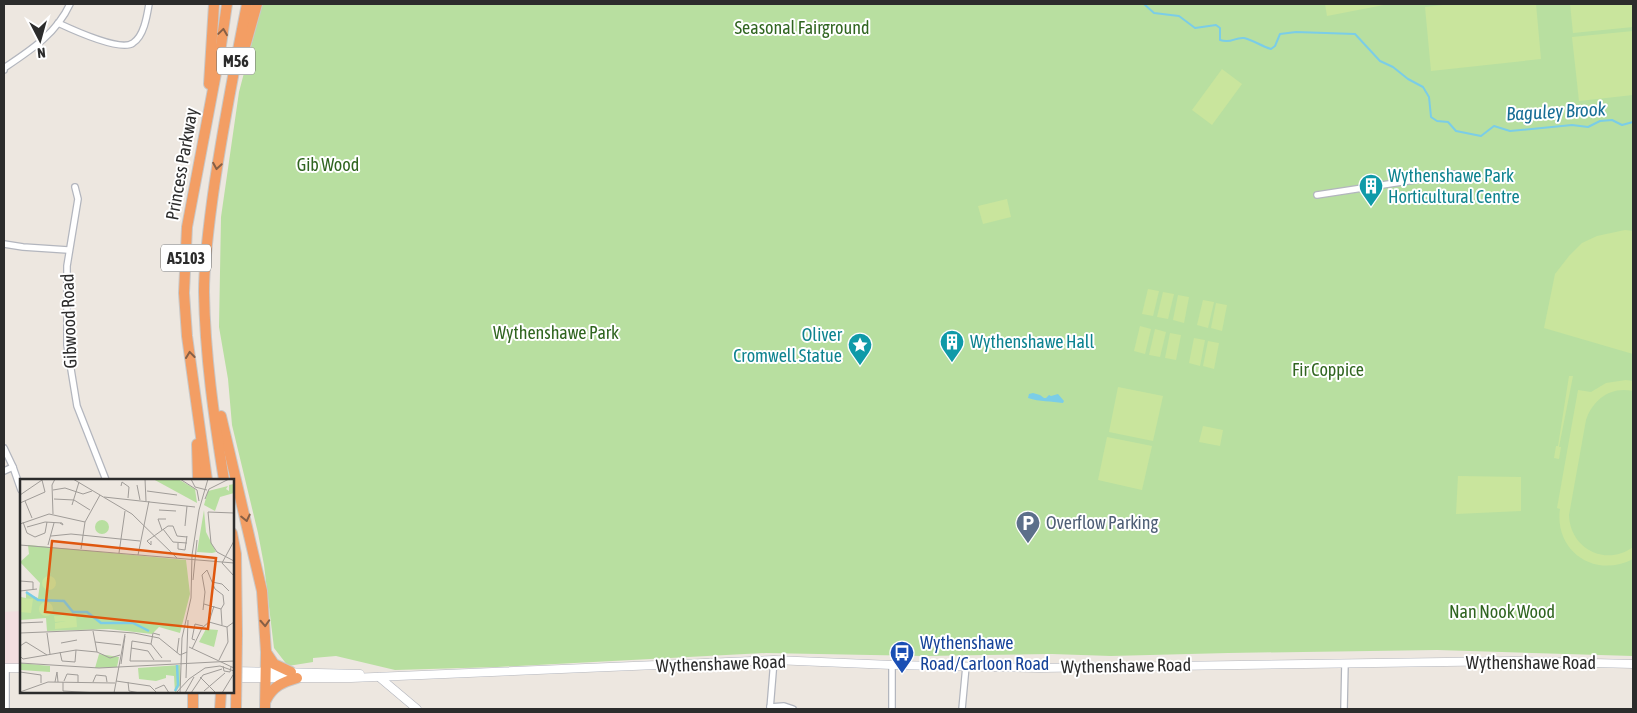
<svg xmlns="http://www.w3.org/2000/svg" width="1637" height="713" viewBox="0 0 1637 713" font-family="'Asap Condensed',sans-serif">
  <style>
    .medical { fill: #f2dee0 }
    .green { fill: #b8dfa0 }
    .pitch { fill: #c9e59d }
    .water { fill: #7bcde7 }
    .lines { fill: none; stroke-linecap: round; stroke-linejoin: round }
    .stream { stroke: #7bcde7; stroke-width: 2 }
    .street-casing { stroke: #b3b6be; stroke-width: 8 }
    .secondary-casing { stroke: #b3b6be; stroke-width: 9 }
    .highway-casing { stroke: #c8c8c8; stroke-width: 12 }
    .street { stroke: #fff; stroke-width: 5.5 }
    .secondary { stroke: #fff; stroke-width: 8 }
    .highway { stroke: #f39e64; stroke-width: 10 }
    .highway-bridge-casing { stroke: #c8c8c8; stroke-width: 12; stroke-linecap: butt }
    .highway-bridge { stroke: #f39e64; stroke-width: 10 }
    .oneway { stroke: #865f45 }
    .labels { text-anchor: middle; stroke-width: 4; stroke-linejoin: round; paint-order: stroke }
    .shield { fill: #fff; stroke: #6b6b6b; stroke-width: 1 }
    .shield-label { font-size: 16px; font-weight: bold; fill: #2c2c2c }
    .park-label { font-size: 18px; fill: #306520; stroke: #fff }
    .street-label { font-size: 18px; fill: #2c2c2c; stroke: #fff }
    .culture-label { font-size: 18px; fill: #0d838f; stroke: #fff; text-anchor: start }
    .service-label { font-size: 18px; fill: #4e5e75; stroke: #fff; text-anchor: start }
    .transit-label { font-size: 18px; fill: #164399; stroke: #fff; text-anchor: start }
    .water-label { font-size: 19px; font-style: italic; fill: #176d95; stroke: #fff }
    .inset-river { fill: none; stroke: #7bcde7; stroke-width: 2.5 }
    .inset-road { fill: none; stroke: #a09c98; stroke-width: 1 }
    .view { fill: #df570e; fill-opacity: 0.15; stroke: #df570e; stroke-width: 2.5 }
    .inset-edge { fill: none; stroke: #2c2c2c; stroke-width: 2.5 }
  </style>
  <rect width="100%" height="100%" fill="#ede7e0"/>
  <path class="medical" d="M 21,611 L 21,668 L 4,668 L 4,612 Z"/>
  <path class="green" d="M 262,4 L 1633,4 L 1633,656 L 1437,650 L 1228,653 L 1111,656 L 1052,654 L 924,656 L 766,653 L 497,667 L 395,670 L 336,656 L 313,658 L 313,662 L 288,666 L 274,648 L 264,565 L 258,533 L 232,425 L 228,379 L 219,327 L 221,217 L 239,92 Z"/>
  <g class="pitch">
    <path d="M 1325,4 L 1389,4 L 1327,16 Z"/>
    <path d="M 1452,4 L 1536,4 L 1541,59 L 1431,71 L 1425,7 Z"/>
    <path d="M 1570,4 L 1633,4 L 1633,27 L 1573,33 Z"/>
    <path d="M 1633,31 L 1633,95 L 1579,101 L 1572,37 Z"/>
    <path d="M 1222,69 L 1242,84 L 1212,125 L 1192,110 Z"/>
    <path d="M 1007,199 L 1011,217 L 983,224 L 978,206 Z"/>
    <path d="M 1625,230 L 1633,231 L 1633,354 L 1544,328 L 1555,274 L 1569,256 L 1582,243 L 1597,236 Z"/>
    <path d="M 1148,289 L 1159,291 L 1153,316 L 1142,314 Z"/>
    <path d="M 1163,292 L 1174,294 L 1168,319 L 1157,317 Z"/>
    <path d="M 1178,295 L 1189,297 L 1184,323 L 1173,320 Z"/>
    <path d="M 1203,300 L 1214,302 L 1208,328 L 1197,325 Z"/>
    <path d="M 1216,303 L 1227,305 L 1222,331 L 1211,328 Z"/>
    <path d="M 1140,326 L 1151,329 L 1145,354 L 1134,351 Z"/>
    <path d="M 1155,329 L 1166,332 L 1160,357 L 1149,355 Z"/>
    <path d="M 1170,333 L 1181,335 L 1176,360 L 1165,358 Z"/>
    <path d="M 1194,338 L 1205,340 L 1200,366 L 1189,363 Z"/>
    <path d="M 1208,341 L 1219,343 L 1214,369 L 1203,366 Z"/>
    <path d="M 1569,376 L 1573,376 L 1559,447 L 1561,447 L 1559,459 L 1554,458 L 1556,446 L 1558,446 Z"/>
    <path d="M 1626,380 L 1633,381 L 1633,391 C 1611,386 1593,399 1586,420 L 1569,515 C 1570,549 1606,567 1633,547 L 1633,559 C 1595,579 1554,551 1560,509 L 1557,508 L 1578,390 L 1591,392 L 1606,383 Z"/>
    <path d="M 1118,387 L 1163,396 L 1153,441 L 1109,432 Z"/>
    <path d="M 1203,426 L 1223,430 L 1220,446 L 1199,442 Z"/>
    <path d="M 1107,437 L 1152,446 L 1142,490 L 1098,480 Z"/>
    <path d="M 1458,476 L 1521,477 L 1521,511 L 1456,514 Z"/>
  </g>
  <path class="water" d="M 1033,393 L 1040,395 L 1044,398 L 1046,398 L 1049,395 L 1051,396 L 1058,394 L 1064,401 L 1063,403 C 1051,401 1040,402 1028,398 L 1029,394 Z"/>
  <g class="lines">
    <path class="stream" d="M 1144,4 L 1154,13 L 1179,16 L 1195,28 L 1216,25 L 1220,28 L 1220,40 C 1232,44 1234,37 1244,38 C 1253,40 1261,46 1271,49 L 1275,46 L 1280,34 L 1296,32 L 1355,34 L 1380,61 L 1393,67 L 1408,79 L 1423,87 L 1429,97 L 1431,117 L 1437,121 L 1448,122 L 1456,131 L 1481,136 L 1494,126 L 1510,131 L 1572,125 L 1588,127 L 1600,121 L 1612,120 L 1622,125 L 1633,122"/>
    <defs>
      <g id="street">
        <path d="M 58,23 C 73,30 121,52 133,43 C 144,36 147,16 149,4"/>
        <path d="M 4,70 L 4,68 C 31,50 56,34 70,4"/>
        <path d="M 75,187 L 78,199 L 67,266 L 67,345 L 77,406 L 106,480"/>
        <path d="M 1317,195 L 1454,174"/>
        <path d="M 4,244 L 23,247 L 68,250"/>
        <path d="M 4,448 L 13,467 L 21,490"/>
        <path d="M 4,471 L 13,467"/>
        <path d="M 6,668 L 6,709"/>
        <path d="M 770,707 L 784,706 L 793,709"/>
        <path d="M 770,709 L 774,660"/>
        <path d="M 892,709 L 892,665"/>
        <path d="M 962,709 L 966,666"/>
        <path d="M 1344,709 L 1345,663"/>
      </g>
      <g id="secondary">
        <path d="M 4,668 L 21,668"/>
        <path d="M 232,671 L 360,674"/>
        <path d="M 379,677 L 417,709"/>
        <path d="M 233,678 L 351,678 L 774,660 L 892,665 L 1040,668 L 1515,661 L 1633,664"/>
      </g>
      <g id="highway">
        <path d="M 244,50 L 257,4"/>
        <path d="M 209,84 L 214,4"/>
        <path d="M 221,416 L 262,591 L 266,652 L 265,709"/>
        <path d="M 197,444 L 198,480"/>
        <path d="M 207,480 L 187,336 L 184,293 L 187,227 L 220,52 L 227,4"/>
        <path d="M 224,480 C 214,418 205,355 204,292 C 204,262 208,232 212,202 C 221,135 234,70 247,4"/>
        <path d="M 232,533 L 236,554 L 237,634"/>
        <path d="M 266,652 L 274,664 L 291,672"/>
        <path d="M 193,692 L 193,709"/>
        <path d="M 266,700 C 273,686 283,682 297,678"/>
        <path d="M 220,709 L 221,692"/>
      </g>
    </defs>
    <use href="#street" class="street-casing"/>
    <use href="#secondary" class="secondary-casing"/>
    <use href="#highway" class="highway-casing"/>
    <use href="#street" class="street"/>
    <use href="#secondary" class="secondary"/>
    <use href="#highway" class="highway"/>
    <defs>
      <path id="highway-bridge" d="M 236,709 L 237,634"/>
    </defs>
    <use href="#highway-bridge" class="highway-bridge-casing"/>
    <use href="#highway-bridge" class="highway-bridge"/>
  </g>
  <defs><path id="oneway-chevron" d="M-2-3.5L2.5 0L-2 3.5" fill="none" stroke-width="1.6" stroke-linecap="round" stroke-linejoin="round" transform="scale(1.25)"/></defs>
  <g class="oneway">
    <use href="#oneway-chevron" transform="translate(223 32) rotate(-82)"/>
    <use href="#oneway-chevron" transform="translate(217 166) rotate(99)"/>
    <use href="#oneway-chevron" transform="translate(190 355) rotate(-97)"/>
    <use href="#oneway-chevron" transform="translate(246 518) rotate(77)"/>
    <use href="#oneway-chevron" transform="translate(265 623) rotate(87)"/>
  </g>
  <defs>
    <symbol id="building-pin" viewBox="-11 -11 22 30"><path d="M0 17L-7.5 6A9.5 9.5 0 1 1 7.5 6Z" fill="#0f9aa8" stroke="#fff"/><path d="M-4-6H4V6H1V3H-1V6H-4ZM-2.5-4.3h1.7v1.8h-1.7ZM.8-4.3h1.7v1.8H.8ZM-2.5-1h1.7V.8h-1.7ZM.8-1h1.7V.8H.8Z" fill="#fff"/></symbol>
    <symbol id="sight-pin" viewBox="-11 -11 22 30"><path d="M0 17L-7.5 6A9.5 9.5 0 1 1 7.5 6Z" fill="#0f9aa8" stroke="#fff"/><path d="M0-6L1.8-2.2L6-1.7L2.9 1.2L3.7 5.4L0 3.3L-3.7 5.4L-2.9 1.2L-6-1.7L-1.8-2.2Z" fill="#fff"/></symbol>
    <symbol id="parking-pin" viewBox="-11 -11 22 30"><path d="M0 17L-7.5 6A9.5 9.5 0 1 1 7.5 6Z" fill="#5c6f8a" stroke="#fff"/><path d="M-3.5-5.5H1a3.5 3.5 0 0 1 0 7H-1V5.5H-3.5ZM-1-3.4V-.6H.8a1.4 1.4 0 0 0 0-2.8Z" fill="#fff"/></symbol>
    <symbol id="bus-pin" viewBox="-11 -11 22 30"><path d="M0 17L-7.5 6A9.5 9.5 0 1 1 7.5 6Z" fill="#1a4fb4" stroke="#fff"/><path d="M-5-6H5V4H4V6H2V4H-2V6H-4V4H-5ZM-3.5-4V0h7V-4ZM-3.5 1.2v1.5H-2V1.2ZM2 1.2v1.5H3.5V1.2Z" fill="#fff"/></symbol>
  </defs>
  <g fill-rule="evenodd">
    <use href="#building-pin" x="1357" y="172" width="28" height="38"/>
    <use href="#building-pin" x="938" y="328" width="28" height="38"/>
    <use href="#sight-pin" x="846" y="331" width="28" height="38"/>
    <use href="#parking-pin" x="1014" y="509" width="28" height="38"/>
    <use href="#bus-pin" x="888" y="639" width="28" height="38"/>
  </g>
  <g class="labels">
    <g class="shield">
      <rect x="217" y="47.5" width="38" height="27" rx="4"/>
      <rect x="161" y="244.5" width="50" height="27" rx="4"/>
    </g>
    <g class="shield-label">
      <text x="236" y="67">M56</text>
      <text x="186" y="264">A5103</text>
    </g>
    <g class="park-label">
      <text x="802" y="34">Seasonal Fairground</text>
      <text x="328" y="171">Gib Wood</text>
      <text x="556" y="339">Wythenshawe Park</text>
      <text x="1328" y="376">Fir Coppice</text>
      <text x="1502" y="618">Nan Nook Wood</text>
    </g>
    <g class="street-label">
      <text transform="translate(182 164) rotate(-80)" y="6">Princess Parkway</text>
      <text transform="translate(69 321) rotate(-92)" y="6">Gibwood Road</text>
      <text x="1531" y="669">Wythenshawe Road</text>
      <text transform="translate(721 664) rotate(-2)" y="6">Wythenshawe Road</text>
      <text transform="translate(1126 666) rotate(-1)" y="6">Wythenshawe Road</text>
    </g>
    <g class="culture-label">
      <text x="1388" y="182">Wythenshawe Park<tspan x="1388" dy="21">Horticultural Centre</tspan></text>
      <text x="842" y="341" text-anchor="end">Oliver<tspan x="842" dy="21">Cromwell Statue</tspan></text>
      <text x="970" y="348">Wythenshawe Hall</text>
    </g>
    <g class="service-label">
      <text x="1046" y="529">Overflow Parking</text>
    </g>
    <g class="transit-label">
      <text x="920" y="649">Wythenshawe<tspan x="920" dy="21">Road/Carloon Road</tspan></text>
    </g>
    <g class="water-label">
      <text transform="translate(1556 111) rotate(-3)" y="7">Baguley Brook</text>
    </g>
  </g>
  <g transform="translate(20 479)">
    <rect width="214" height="214" fill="#ede7e0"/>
    <path d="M 133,0 L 158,0 L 175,10 L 177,24 ZM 214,5 L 214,14 L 200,18 L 195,32 L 184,26 L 188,12 L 208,7 L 206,10 L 209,12 L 209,6 ZM 184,31 L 186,53 L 196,73 L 192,74 L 177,73 ZM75 48a7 7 0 1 1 14 0a7 7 0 1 1-14 0ZM 8,66 L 166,81 L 170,115 L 160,154 L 139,148 L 132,155 L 89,150 L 27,152 L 26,139 L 0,141 L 0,118 L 6,119 L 6,114 L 18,119 L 20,104 L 0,83 L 9,75 ZM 186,150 L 198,151 L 194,168 L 179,163 ZM 79,175 L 99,178 L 97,188 L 75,189 ZM 0,184 L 30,187 L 30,193 L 1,191 ZM 160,186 L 161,205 L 155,214 L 154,197 L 146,196 L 146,199 L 136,202 L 119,200 L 118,189 Z" fill="#b8dfa0"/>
    <path d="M22 104a7 7 0 1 1 14 0a7 7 0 1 1-14 0ZM 1,119 L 13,120 L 11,134 L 0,133 L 0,126 L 7,127 L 0,126 ZM19 130a7 7 0 1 1 14 0a7 7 0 1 1-14 0ZM 56,135 L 57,148 L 46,149 L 46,145 L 46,149 L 35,150 L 35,144 L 46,142 L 35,143 L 34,137 L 45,136 L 45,141 L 45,136 Z" fill="#c9e59d"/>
    <path class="inset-river" d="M 6,113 L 18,121 L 44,122 L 53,133 L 67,133 L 81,144 L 113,144 L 129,152M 155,212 L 158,206 L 157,186"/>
    <path class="inset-road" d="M 53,0 L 112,35 L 157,79M 125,0 L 126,22M 160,0 L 177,11 L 179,22M 171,0 L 175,8 L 187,11M 117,6 L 120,21M 101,7 L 102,3 L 109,8 L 108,19M 33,11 L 45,9 L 63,15 L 72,12M 127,12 L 157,16M 0,16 L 22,1M 84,18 L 175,28M 34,20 L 54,21 L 70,31M 185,20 L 189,10 L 209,0M 5,22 L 12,39M 0,24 L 25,13 L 22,1M 52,26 L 59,3M 139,31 L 156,32M 214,34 L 188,33 L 191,64 L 197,73 L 214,82M 33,35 L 32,6 L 35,0M 3,43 L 7,54 L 15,58 L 25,54 L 27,43M 0,45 L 29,35 L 65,43M 165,47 L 167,27M 7,48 L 25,43 L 42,44 L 43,46 L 40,44M 143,50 L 153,63 L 167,64M 142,51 L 138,40 L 146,40M 31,57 L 51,55 L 120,62M 131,62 L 131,66 L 127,62 L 148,47 L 153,47 L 157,57 L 167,58M 214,62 L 202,84 L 214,97M 158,64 L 158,70 L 165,71 L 167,57M 0,66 L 214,84M 28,66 L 34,44M 61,70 L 65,43 L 80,16M 99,74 L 105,32M 118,76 L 129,22M 187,91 L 195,110 L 203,116 L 204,125M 173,101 L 177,61M 0,102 L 13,103 L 13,111M 192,103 L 202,105 L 209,112M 0,112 L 17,110M 184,125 L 201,130 L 204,125M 201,130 L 202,146M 183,131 L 185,113 L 182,96 L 187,91M 189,143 L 207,148M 0,144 L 23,143M 73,152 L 77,173M 0,154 L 73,151 L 114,154 L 139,159 L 160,176 L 167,173M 27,154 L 30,175M 175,161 L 172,160 L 175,145 L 183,147M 75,163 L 101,166M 41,164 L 57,161M 131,165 L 112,162 L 110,182 L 151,182M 131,165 L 133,154 L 140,156M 131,165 L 142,179M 0,167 L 6,163 L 27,176M 169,168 L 214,189M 111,169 L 128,172 L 134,181M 172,170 L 182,149 L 189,143 L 194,127M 40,173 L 42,182 L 55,183 L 56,171M 157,174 L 159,159M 0,177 L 3,180 L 56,171 L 77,173 L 90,179 L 100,176M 199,181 L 208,163 L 207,148 L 214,143M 0,184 L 79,189 L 214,182M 101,185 L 105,157M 203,187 L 204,192 L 210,193 L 211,188M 0,193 L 21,196 L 21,204M 180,198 L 196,214M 166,199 L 168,141M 44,202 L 47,195 L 58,196 L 58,203M 96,202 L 130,207 L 137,214M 35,203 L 37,193 L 38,203M 43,203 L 43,212 L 78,214M 73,203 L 76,196 L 86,197 L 87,203M 108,203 L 109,212 L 120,214M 135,210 L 144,206 L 149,214M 184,212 L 205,194M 0,213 L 28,203 L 95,204M 94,214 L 105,155M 156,214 L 169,200 L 185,189 L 200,187 L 214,192M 160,214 L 162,159 L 171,119 L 172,76 L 179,31 L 188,0M 165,214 L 174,198M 171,214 L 183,196 L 202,190M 202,214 L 213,196"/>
    <path class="view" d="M 32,62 L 196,79 L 188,150 L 25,133 Z"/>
    <rect width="214" height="214" class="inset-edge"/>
  </g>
  <rect width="1637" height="713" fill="none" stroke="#2c2c2c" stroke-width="10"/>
  <g transform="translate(40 40) rotate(174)" stroke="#ffffff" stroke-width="4" paint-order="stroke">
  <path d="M0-4L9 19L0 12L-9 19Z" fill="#2c2c2c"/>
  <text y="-8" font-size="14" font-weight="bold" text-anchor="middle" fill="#2c2c2c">N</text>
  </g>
</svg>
